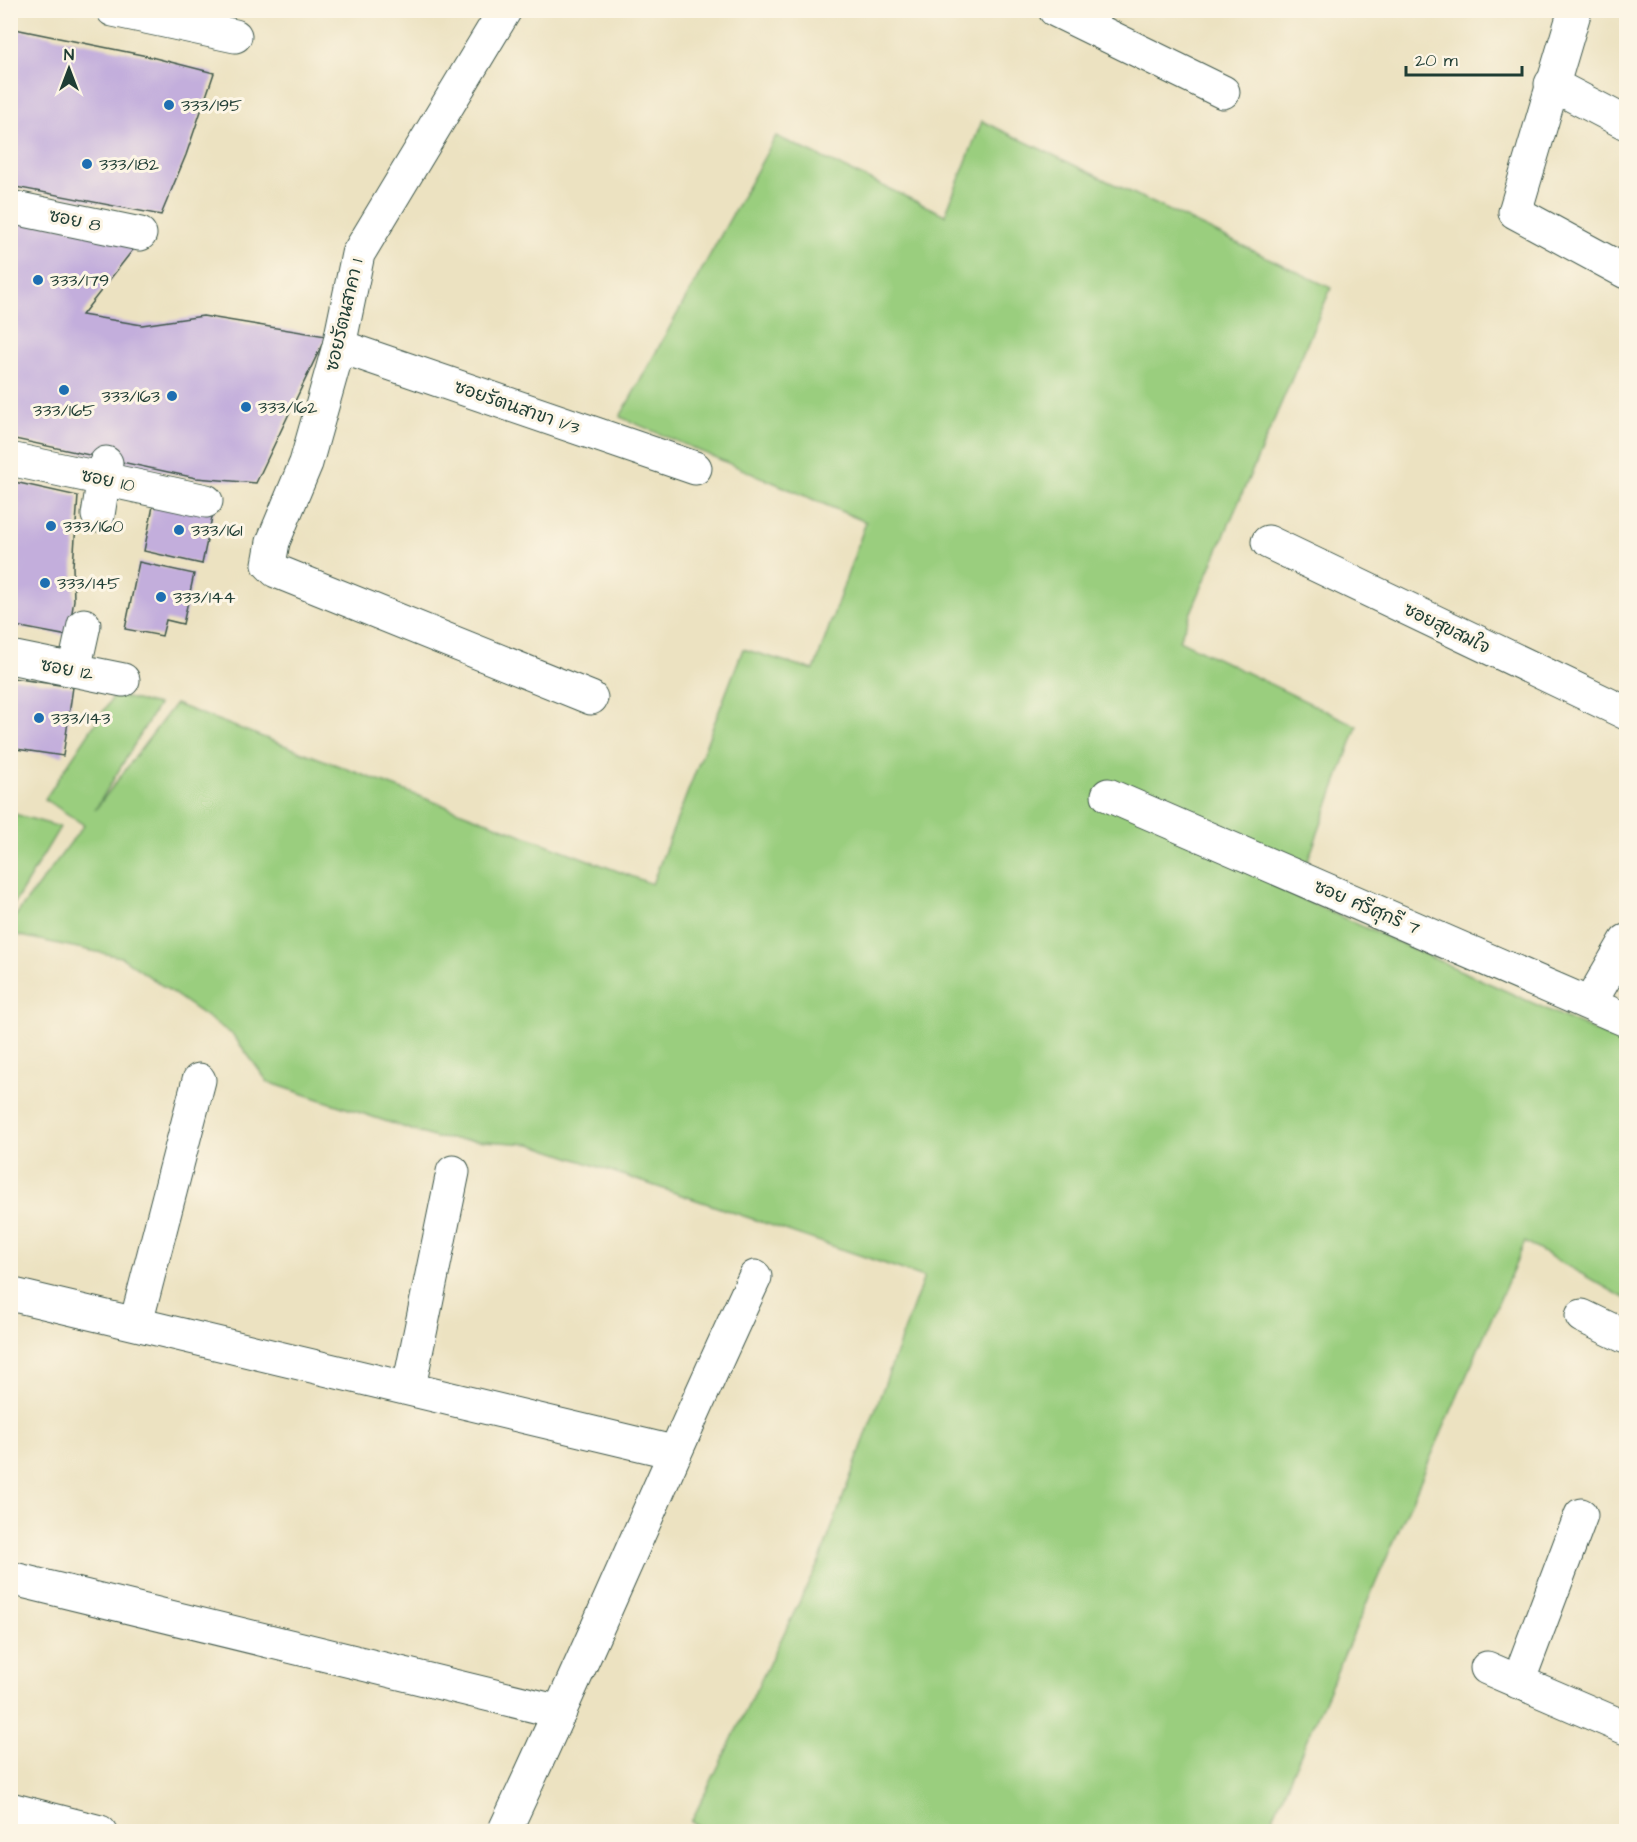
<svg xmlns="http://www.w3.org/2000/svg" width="1637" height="1842" viewBox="0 0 1637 1842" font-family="'Architects Daughter','Playpen Sans Thai',sans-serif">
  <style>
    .green { fill: #9ace7e; stroke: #5c8659; stroke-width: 1.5 }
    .building { fill: #c3aedc }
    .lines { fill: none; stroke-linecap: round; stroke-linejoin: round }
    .minor-casing { stroke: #3e5649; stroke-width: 35 }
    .minor { stroke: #fff; stroke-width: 33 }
    .poi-dot { fill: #1f6fb2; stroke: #fcf5e5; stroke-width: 2 }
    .labels { text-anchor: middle; stroke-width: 6; stroke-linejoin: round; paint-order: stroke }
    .poi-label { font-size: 18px; fill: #1f3d34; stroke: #fcf5e5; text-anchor: start }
    .street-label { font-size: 18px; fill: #1f3d34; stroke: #fcf5e5 }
  </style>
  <rect width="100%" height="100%" fill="#fcf5e5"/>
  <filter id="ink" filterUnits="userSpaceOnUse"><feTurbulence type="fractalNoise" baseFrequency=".0167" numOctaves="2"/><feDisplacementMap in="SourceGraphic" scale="12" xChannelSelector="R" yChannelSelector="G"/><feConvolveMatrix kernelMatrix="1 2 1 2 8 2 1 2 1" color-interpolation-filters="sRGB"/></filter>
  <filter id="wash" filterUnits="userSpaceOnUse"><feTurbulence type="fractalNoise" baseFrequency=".008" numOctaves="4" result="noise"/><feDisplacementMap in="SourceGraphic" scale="24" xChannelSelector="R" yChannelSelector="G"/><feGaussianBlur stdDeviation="1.35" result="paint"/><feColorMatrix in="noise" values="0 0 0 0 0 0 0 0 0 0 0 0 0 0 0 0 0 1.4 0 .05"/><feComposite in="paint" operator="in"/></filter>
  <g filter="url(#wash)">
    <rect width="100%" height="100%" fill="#ece2c1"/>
    <g class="green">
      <path d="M 982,121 L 1331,288 L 1179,640 L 1357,726 L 1295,896 L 1626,1045 L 1626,1299 L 1525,1242 L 1267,1831 L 709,1831 L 691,1822 L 820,1560 L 924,1277 L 531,1144 L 436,1138 L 268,1082 L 233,1035 L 121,957 L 11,934 L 10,923 L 84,825 L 45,799 L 114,695 L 158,705 L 95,810 L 175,704 L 652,884 L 743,649 L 814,670 L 866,522 L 620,417 L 776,136 L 945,215 Z"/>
      <path d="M 11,813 L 60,827 L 11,909 L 10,813 Z"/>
    </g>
    <g id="blocks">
      <g class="building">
        <path d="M 10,28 L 147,56 L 214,73 L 186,155 L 161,215 L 10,186 Z"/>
        <path d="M 10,216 L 139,242 L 82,315 L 142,325 L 203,316 L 326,336 L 256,483 L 196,478 L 10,438 Z"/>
        <path d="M 10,481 L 78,496 L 73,566 L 74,600 L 68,636 L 10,625 Z"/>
        <path d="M 155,496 L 214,508 L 202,564 L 144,551 Z"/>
        <path d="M 139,562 L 194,574 L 183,624 L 166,620 L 162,636 L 125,629 Z"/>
        <path d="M 12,678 L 73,687 L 63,756 L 10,748 Z"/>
      </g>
    </g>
  </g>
  <g filter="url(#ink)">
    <use href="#blocks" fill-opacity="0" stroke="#3e5649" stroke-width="1.5"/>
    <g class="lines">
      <defs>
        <g id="minor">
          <path d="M 113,10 L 235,36"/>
          <path d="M 505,10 L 358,254 L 339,346 L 306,463 L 273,542 L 269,564 L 276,571 L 591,698"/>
          <path d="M 1055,10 L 1223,92"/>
          <path d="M 1575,10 L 1515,212 L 1626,272"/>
          <path d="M 1551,84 L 1626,123"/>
          <path d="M 10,207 L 140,234"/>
          <path d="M 339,346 L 695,468"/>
          <path d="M 10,459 L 206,501"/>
          <path d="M 98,515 L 106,463"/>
          <path d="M 1268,542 L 1626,713"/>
          <path d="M 10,657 L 123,680"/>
          <path d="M 74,670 L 84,625"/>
          <path d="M 1108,795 L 1626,1020"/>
          <path d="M 1590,1003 L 1626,941"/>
          <path d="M 10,1294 L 673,1452"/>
          <path d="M 1582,1316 L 1626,1337"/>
          <path d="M 136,1323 L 199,1080"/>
          <path d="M 409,1387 L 453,1172"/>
          <path d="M 10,1578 L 560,1712"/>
          <path d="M 1487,1668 L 1626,1728"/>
          <path d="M 1518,1682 L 1581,1515"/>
          <path d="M 10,1809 L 100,1832"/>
          <path d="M 504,1832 C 591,1648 669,1461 755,1277"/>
        </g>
      </defs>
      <use href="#minor" class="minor-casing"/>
      <use href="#minor" class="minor"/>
    </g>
  </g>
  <g class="poi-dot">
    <circle cx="169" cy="105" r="6"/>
    <circle cx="87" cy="164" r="6"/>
    <circle cx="38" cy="280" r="6"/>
    <circle cx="64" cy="390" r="6"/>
    <circle cx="172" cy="396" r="6"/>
    <circle cx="246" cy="407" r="6"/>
    <circle cx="51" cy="526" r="6"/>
    <circle cx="179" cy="530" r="6"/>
    <circle cx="45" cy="583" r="6"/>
    <circle cx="161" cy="597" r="6"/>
    <circle cx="39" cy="718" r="6"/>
  </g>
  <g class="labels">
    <g class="poi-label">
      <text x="181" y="111">333/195</text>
      <text x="99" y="170">333/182</text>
      <text x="50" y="286">333/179</text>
      <text x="160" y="402" text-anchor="end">333/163</text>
      <text x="258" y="413">333/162</text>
      <text x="64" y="416" text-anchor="middle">333/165</text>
      <text x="63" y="532">333/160</text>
      <text x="191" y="536">333/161</text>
      <text x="57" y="589">333/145</text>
      <text x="173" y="603">333/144</text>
      <text x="51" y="724">333/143</text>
    </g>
    <g class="street-label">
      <text transform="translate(75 220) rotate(12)" y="6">ซอย 8</text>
      <text transform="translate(344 315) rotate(-77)" y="6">ซอยรัตนสาคา 1</text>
      <text transform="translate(517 407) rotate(19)" y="6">ซอยรัตนสาขา 1/3</text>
      <text transform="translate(108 480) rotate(12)" y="6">ซอย 10</text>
      <text transform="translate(1447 628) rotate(26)" y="6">ซอยสุขสมใจ</text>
      <text transform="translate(67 669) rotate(11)" y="6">ซอย 12</text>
      <text transform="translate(1367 907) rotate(23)" y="6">ซอย ศรีศุกรี 7</text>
    </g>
  </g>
  <rect width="1637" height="1842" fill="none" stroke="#fcf5e5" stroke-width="36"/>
  <g transform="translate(69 69)" stroke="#fcf5e5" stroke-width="4.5" paint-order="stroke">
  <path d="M0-4.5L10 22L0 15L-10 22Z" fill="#1f3d34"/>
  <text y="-9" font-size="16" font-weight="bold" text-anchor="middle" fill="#1f3d34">N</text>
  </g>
  <path d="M1406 66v9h116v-9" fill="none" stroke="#1f3d34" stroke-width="3"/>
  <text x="1415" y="66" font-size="18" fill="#1f3d34" stroke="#fcf5e5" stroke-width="4.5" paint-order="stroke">20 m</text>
</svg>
